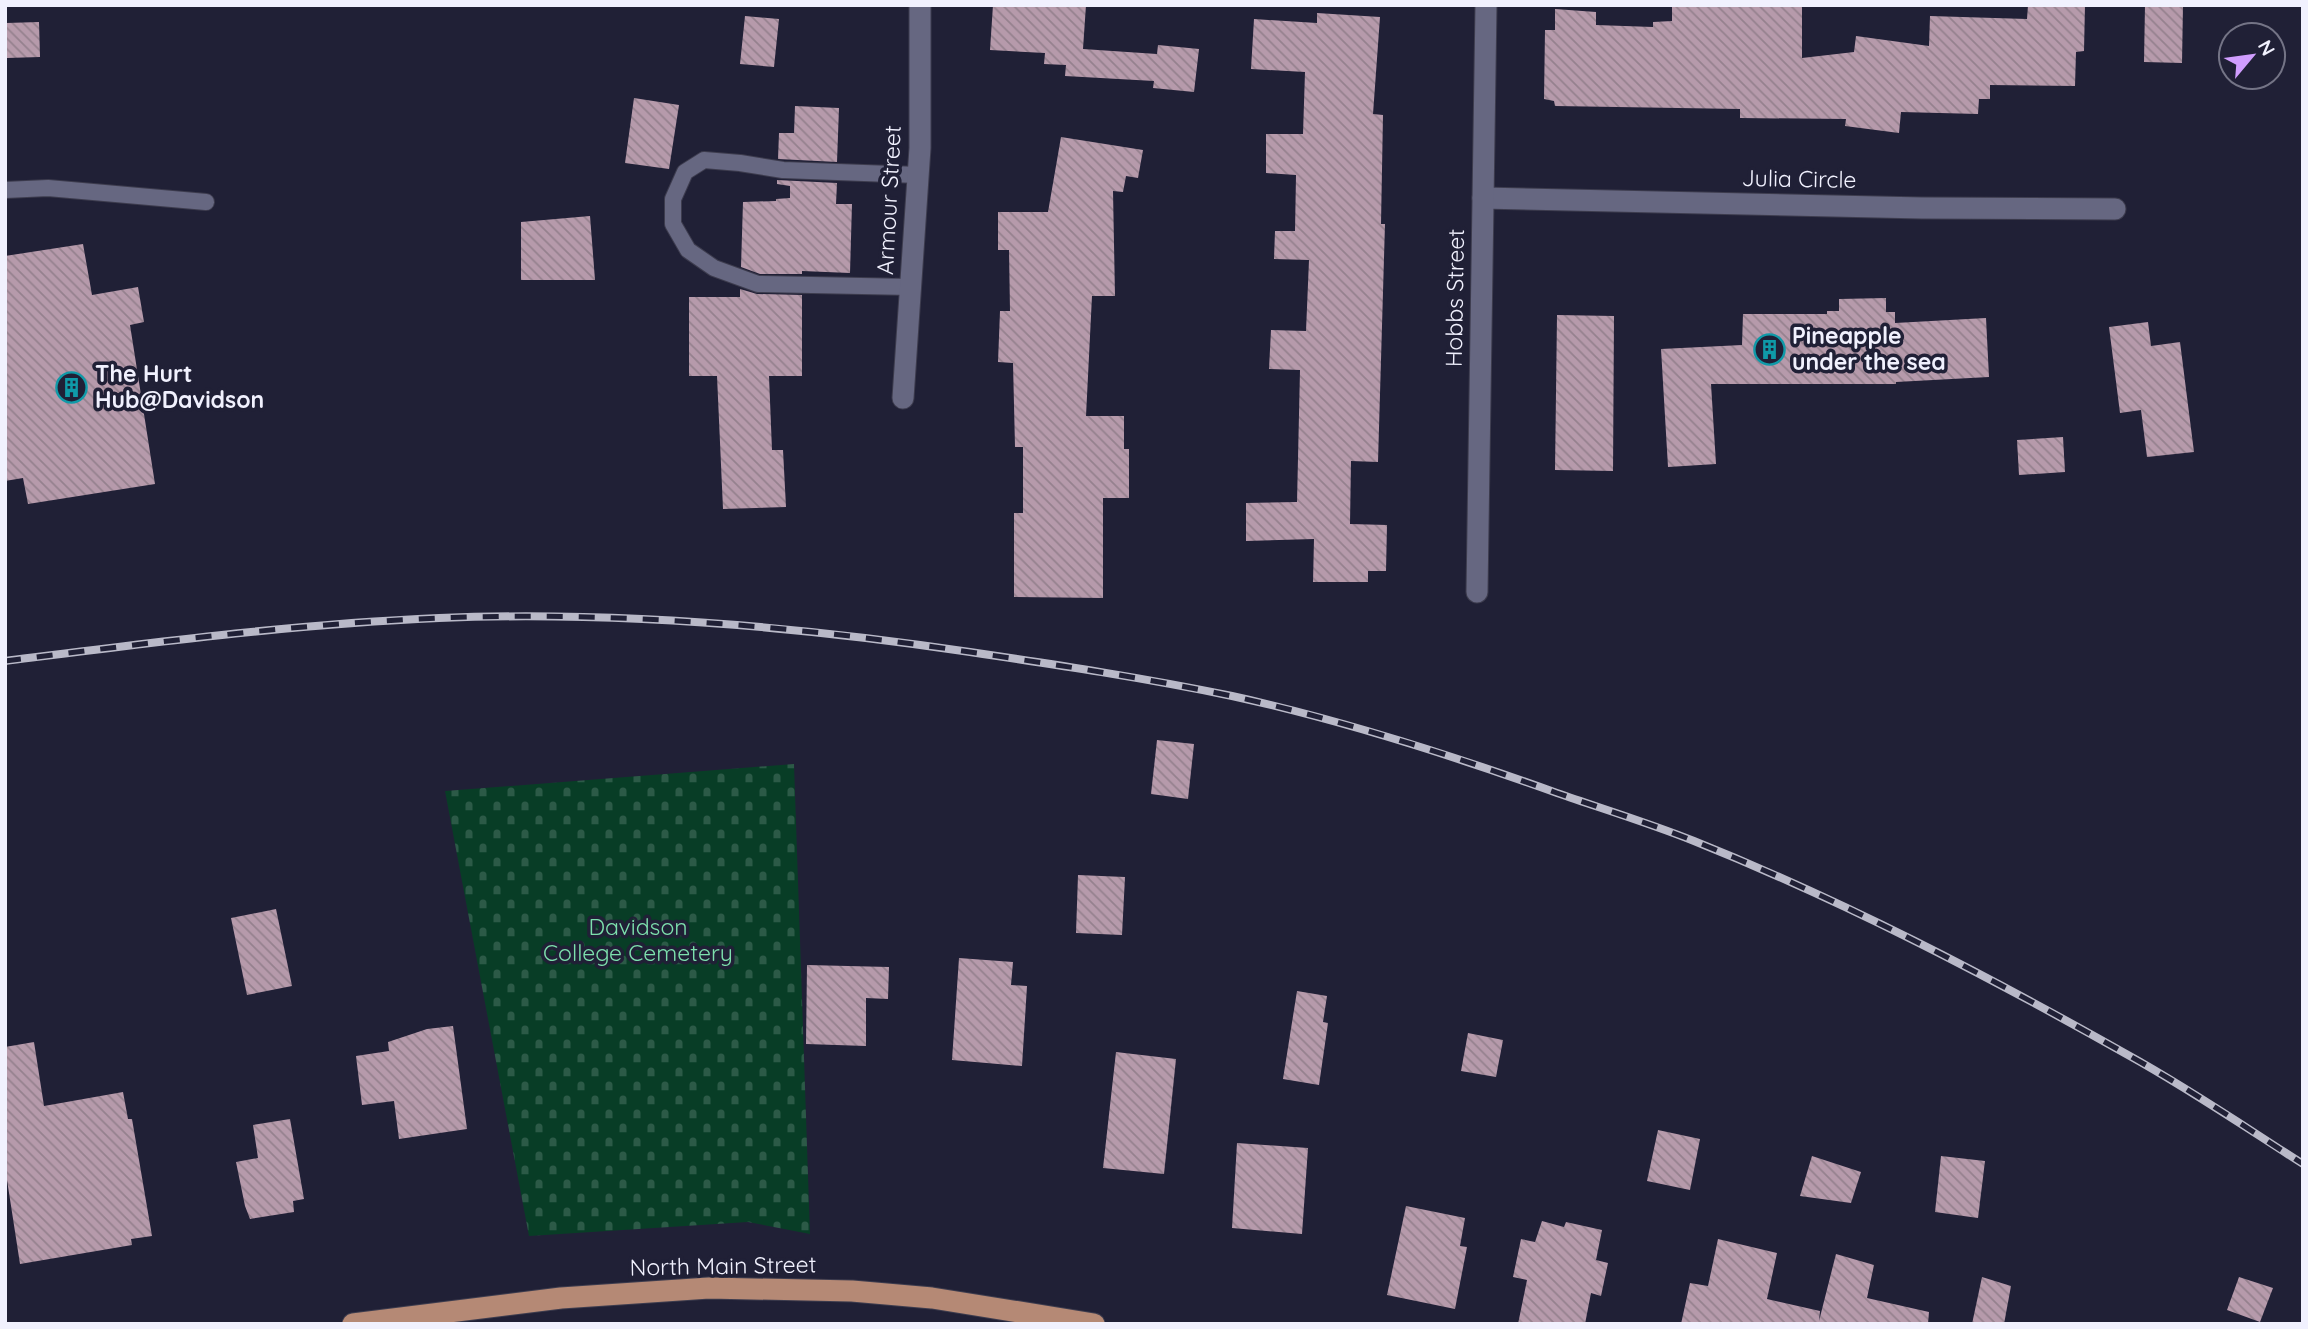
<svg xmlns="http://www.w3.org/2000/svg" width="2308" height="1329" viewBox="0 0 2308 1329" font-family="Quicksand,sans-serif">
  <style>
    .cemetery { fill: url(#cemetery-stones) }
    .building { fill: url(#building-back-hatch) }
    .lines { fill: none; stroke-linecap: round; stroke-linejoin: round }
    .lane-casing { stroke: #3d3c4e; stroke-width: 18 }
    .street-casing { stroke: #3d3c4e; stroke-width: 23 }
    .primary-casing { stroke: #3d3c4e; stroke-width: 23 }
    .lane { stroke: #666781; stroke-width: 16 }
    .street { stroke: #666781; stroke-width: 21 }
    .primary { stroke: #b58975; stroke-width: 21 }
    .rail-casing { stroke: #b9b9c8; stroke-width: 8 }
    .rail { stroke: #202036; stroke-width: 5; stroke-dasharray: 16; stroke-linecap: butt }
    .labels { text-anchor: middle; stroke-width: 7; stroke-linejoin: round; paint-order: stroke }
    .street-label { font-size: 23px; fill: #f1f1fe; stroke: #202036 }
    .poi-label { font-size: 23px; font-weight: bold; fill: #f1f1fe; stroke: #202036; text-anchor: start }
    .park-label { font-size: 23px; fill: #7de0ad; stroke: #202036 }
  </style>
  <defs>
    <pattern id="cemetery-stones" width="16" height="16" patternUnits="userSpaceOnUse" patternTransform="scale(1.75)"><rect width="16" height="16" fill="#083d26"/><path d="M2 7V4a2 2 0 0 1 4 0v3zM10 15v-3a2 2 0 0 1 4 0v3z" fill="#2c5a47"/></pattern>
    <pattern id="building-back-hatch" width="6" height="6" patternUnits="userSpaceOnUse" patternTransform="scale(1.75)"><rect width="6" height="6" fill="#b69aab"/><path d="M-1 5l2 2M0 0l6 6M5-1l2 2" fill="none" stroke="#95818e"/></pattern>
  </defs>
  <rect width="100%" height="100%" fill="#202036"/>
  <path class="cemetery" d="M 794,764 L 810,1234 L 748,1222 L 529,1236 L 445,791 Z"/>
  <g class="building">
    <path d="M 993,5 L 1086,5 L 1083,49 L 1157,54 L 1158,45 L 1199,49 L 1194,92 L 1153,88 L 1154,81 L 1065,76 L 1066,65 L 1044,64 L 1045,53 L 990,50 Z"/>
    <path d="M 1672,5 L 1802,5 L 1802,58 L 1854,52 L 1856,36 L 1929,46 L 1930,16 L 2027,19 L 2028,5 L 2085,5 L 2084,51 L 2076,52 L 2075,86 L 1990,85 L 1990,99 L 1979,99 L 1978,114 L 1901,112 L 1899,133 L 1845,126 L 1846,119 L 1740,118 L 1740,109 L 1555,106 L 1554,101 L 1544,99 L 1545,30 L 1555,30 L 1555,9 L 1596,12 L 1596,25 L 1653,27 L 1653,22 L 1672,21 Z"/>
    <path d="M 2145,5 L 2183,5 L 2182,63 L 2144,62 Z"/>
    <path d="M 1317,13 L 1380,17 L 1373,114 L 1383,115 L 1381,224 L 1385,224 L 1378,462 L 1351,461 L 1350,524 L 1387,525 L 1386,571 L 1368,571 L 1368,582 L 1313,582 L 1314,539 L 1246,541 L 1246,503 L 1297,502 L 1300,370 L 1269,369 L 1271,330 L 1306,331 L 1309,260 L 1274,259 L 1275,231 L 1295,231 L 1296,175 L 1266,173 L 1266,134 L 1303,134 L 1305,72 L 1251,69 L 1254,19 L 1317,23 Z"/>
    <path d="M 745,16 L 779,19 L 774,67 L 740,64 Z"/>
    <path d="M 39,22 L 40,57 L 7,58 L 6,23 Z"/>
    <path d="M 634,98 L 679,105 L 669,169 L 625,163 Z"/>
    <path d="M 795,106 L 839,108 L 837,162 L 778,159 L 779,133 L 794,133 Z"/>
    <path d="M 1061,137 L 1143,150 L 1138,178 L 1126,176 L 1123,192 L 1113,191 L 1115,296 L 1092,296 L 1086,416 L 1124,416 L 1124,449 L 1129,449 L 1129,498 L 1103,498 L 1103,598 L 1014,597 L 1014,513 L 1023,513 L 1023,447 L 1015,447 L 1013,363 L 998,362 L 1000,311 L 1010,311 L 1009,250 L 998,250 L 998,212 L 1048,212 Z"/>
    <path d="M 777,180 L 837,183 L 836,204 L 852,204 L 850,273 L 802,271 L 802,274 L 760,274 L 741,267 L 743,202 L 776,201 L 776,199 L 790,198 L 790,186 L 777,184 Z"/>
    <path d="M 590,216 L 595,280 L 521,280 L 521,222 Z"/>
    <path d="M 83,244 L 92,295 L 138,287 L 144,322 L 130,325 L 155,484 L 28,504 L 23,478 L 5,481 L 5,256 Z"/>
    <path d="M 740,289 L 757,294 L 802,295 L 802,376 L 769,376 L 772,450 L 783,450 L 786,507 L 723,509 L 717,376 L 689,376 L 689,297 L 740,297 Z"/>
    <path d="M 1886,298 L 1886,312 L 1895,312 L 1895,323 L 1986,318 L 1989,377 L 1896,382 L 1896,384 L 1711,384 L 1716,464 L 1668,467 L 1661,349 L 1742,345 L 1743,314 L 1827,314 L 1827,311 L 1839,311 L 1839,299 Z"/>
    <path d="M 1557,315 L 1614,316 L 1613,471 L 1555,470 Z"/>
    <path d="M 2148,322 L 2151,346 L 2180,342 L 2194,452 L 2147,457 L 2141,410 L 2120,413 L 2109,327 Z"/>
    <path d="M 2063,437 L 2065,472 L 2019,475 L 2017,440 Z"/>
    <path d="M 1157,740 L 1194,744 L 1188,799 L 1151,794 Z"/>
    <path d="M 1078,875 L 1125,877 L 1122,935 L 1076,933 Z"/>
    <path d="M 276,909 L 292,986 L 247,995 L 231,918 Z"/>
    <path d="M 959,958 L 1013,962 L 1011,985 L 1027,986 L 1022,1066 L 952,1060 Z"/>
    <path d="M 807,965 L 889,967 L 888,999 L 866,998 L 866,1046 L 806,1044 Z"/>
    <path d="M 1297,991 L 1327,996 L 1323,1022 L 1328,1023 L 1319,1085 L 1283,1079 Z"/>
    <path d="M 453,1026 L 467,1129 L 399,1139 L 394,1101 L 362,1105 L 356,1056 L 389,1051 L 388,1042 L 427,1029 Z"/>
    <path d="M 1468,1033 L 1503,1040 L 1496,1077 L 1461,1071 Z"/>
    <path d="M 34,1042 L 44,1106 L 123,1092 L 128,1119 L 132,1119 L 152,1236 L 131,1239 L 132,1245 L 20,1264 L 5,1167 L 5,1047 Z"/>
    <path d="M 1116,1052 L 1176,1059 L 1164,1174 L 1103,1168 Z"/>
    <path d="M 290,1119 L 304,1199 L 293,1201 L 294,1212 L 250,1219 L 245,1206 L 236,1162 L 258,1158 L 253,1125 Z"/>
    <path d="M 1658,1130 L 1700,1139 L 1690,1190 L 1647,1181 Z"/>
    <path d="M 1237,1143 L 1308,1148 L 1302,1234 L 1232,1228 Z"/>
    <path d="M 1812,1156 L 1861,1172 L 1851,1203 L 1800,1196 Z"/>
    <path d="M 1941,1156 L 1985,1161 L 1978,1218 L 1935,1212 Z"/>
    <path d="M 1406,1206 L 1465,1218 L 1460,1246 L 1467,1247 L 1455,1309 L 1387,1295 Z"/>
    <path d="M 1542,1221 L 1564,1227 L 1566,1222 L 1602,1230 L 1596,1260 L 1608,1263 L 1601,1296 L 1591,1293 L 1585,1324 L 1518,1324 L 1527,1280 L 1513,1277 L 1521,1239 L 1535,1242 Z"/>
    <path d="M 1718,1239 L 1777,1253 L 1767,1299 L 1820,1311 L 1819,1321 L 1836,1254 L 1874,1265 L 1867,1298 L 1929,1312 L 1928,1324 L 1681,1324 L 1690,1283 L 1708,1286 Z"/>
    <path d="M 1982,1277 L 2011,1286 L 2004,1324 L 1972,1324 Z"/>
    <path d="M 2239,1277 L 2273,1288 L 2260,1322 L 2227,1310 Z"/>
  </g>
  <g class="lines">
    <defs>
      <g id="lane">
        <path d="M 5,190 L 48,188 L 206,202"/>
        <path d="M 911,287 L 758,284 L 714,268 L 688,250 L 673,224 L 673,199 L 685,172 L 704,160 L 740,163 L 783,170 L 918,175"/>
      </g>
      <g id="street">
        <path d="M 1483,198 L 1922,208 L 2115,209"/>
        <path d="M 903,398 L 920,148 L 920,5"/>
        <path d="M 1477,592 L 1486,5"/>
      </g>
      <path id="primary" d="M 353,1324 L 561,1298 L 709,1288 L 852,1291 L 932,1298 L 1094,1324"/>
    </defs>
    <use href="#lane" class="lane-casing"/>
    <use href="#street" class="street-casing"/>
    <use href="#primary" class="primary-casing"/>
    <use href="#lane" class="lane"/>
    <use href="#street" class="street"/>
    <use href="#primary" class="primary"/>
    <defs>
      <path id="rail" d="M 5,661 C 149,643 294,624 439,618 C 616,611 795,626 970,652 C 1058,665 1145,678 1232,696 C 1342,720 1451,755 1557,793 C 1603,809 1649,823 1694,841 C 1844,901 1988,976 2128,1055 C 2188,1088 2245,1127 2303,1164"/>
    </defs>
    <use href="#rail" class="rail-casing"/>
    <use href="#rail" class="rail"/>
  </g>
  <defs>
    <symbol id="building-ring" viewBox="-11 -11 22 22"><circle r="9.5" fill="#202036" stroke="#0f9aa8" stroke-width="1.5"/><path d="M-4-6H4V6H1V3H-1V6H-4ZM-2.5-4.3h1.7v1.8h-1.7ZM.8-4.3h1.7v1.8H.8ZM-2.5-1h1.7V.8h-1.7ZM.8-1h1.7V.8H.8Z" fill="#0f9aa8"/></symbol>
  </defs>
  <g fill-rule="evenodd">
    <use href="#building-ring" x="1752" y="332" width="35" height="35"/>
    <use href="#building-ring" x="54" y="370" width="35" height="35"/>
  </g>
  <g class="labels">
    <g class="street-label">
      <text transform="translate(1799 179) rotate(1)" y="8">Julia Circle</text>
      <text transform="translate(889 200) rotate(-87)" y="8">Armour Street</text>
      <text transform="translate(1455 298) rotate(-89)" y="8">Hobbs Street</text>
      <text transform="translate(723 1266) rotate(-1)" y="8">North Main Street</text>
    </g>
    <g class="poi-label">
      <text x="1792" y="344">Pineapple<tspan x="1792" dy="26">under the sea</tspan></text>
      <text x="95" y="382">The Hurt<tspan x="95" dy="26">Hub@Davidson</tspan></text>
    </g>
    <g class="park-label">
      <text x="638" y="935">Davidson<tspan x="638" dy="26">College Cemetery</tspan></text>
    </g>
  </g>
  <rect width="2308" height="1329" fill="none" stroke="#f1f1fe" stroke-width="14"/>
  <g transform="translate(2252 56) rotate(61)"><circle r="33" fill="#202036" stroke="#747486" stroke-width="2"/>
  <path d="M0-5L12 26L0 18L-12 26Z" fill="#d09dfe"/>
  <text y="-10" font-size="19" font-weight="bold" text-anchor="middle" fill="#f1f1fe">N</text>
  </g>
</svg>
